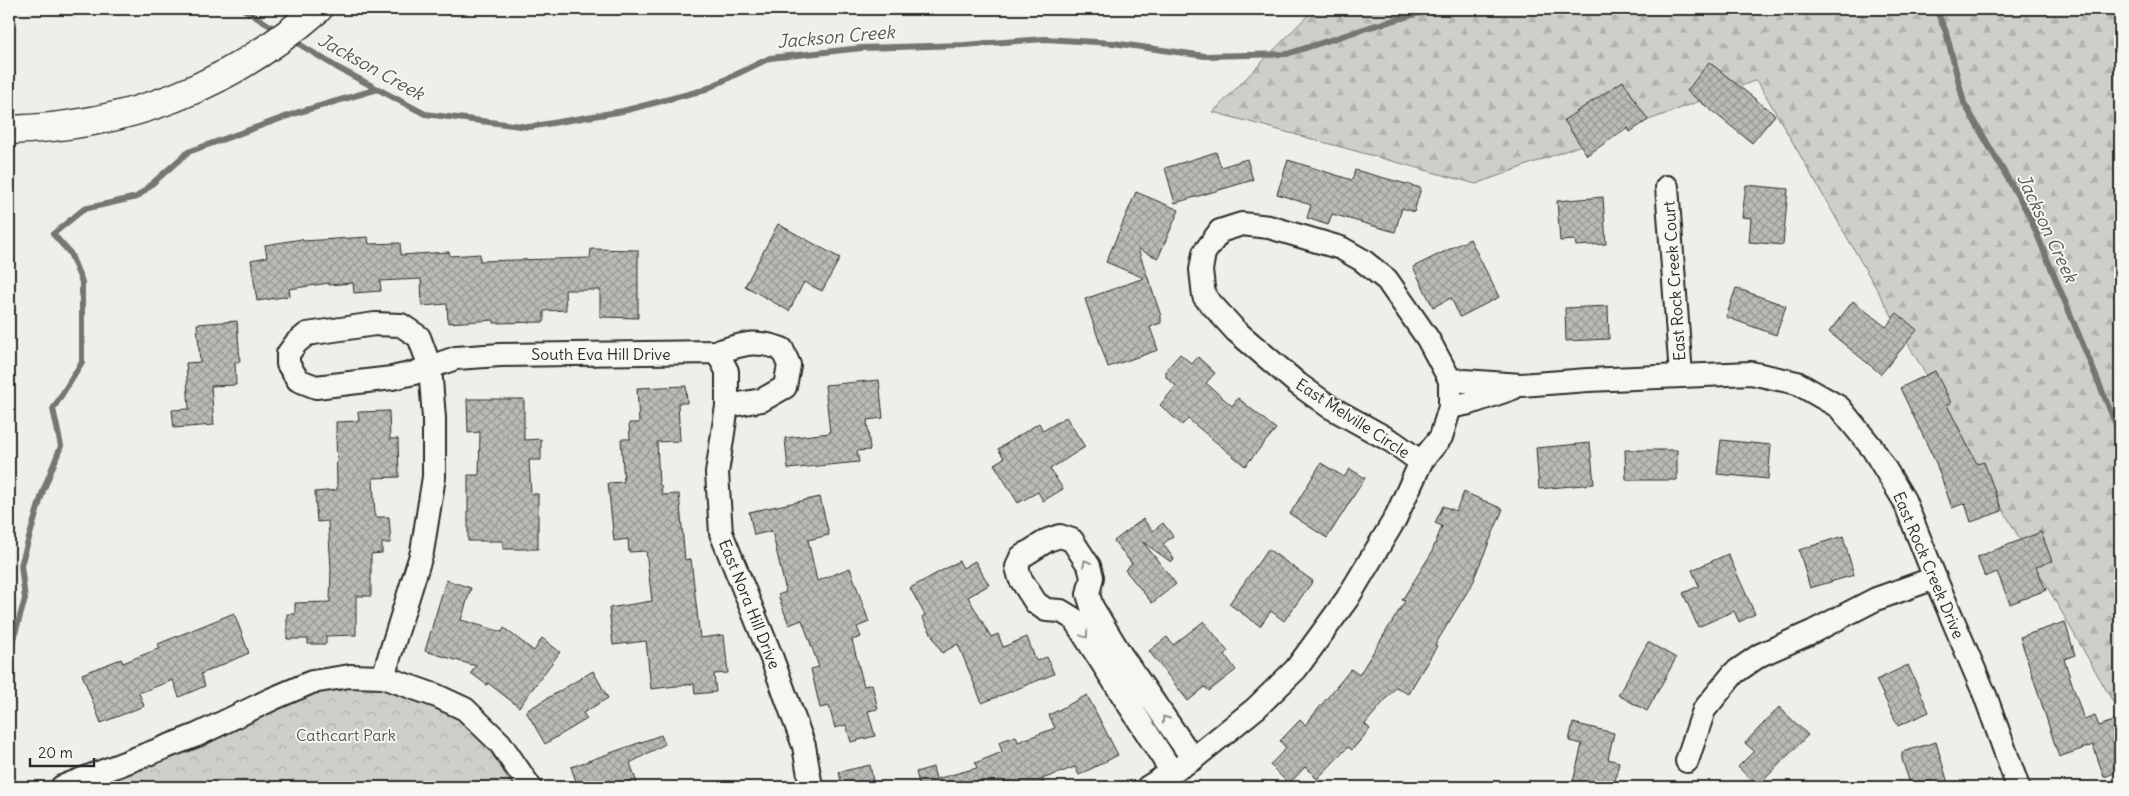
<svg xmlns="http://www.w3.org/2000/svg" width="2129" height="796" viewBox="0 0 2129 796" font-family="Delius,sans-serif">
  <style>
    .forest { fill: url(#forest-firs); stroke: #7c7c7a }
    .park { fill: url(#park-crowns); stroke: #7c7c7a }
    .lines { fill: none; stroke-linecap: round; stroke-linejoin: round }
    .stream { stroke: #757573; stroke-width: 6 }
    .building { fill: url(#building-cross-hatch); stroke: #2b2b2b }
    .minor-casing { stroke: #2b2b2b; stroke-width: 26 }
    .secondary-casing { stroke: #2b2b2b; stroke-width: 31 }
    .minor { stroke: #f6f6f2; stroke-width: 22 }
    .secondary { stroke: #f6f6f2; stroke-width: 28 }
    .oneway { stroke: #90908e }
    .labels { text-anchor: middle; stroke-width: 4; stroke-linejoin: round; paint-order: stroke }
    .street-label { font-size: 16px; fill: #2b2b2b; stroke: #f6f6f2 }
    .park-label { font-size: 16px; fill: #545453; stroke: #f6f6f2 }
    .water-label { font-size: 18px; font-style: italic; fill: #565655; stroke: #f6f6f2 }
  </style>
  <defs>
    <pattern id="forest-firs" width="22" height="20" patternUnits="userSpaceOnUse" patternTransform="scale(1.25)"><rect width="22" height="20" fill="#cececa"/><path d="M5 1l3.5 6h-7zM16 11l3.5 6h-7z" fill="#b1b1ae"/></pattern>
    <pattern id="park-crowns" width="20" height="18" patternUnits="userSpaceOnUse" patternTransform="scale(1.25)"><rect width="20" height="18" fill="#cececa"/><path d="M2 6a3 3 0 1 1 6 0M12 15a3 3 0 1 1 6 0" fill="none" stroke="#b1b1ae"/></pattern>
    <pattern id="building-cross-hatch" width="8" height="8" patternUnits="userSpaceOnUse" patternTransform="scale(1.25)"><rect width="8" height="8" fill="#babab7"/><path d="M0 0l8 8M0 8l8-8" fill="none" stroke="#979795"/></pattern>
  </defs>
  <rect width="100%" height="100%" fill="#eeeeea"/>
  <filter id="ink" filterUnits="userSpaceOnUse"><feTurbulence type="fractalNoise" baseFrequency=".02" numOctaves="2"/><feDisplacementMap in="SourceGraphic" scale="10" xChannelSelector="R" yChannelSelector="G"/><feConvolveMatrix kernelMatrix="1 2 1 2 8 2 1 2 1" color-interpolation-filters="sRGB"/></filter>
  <g filter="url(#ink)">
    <path class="forest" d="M 1314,9 L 2120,9 L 2120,714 L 1757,80 L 1476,184 L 1213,112 Z"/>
    <path class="park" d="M 381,684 C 399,690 418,695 435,703 C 472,720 494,753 512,787 L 95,787 L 94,785 L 314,685 Z"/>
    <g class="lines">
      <g class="stream">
        <path d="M 243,9 L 280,32"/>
        <path d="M 1936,9 L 1946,32 L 1964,103 L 2029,215 L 2120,434"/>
        <path d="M 291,39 L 338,68 L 425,114 L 529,127 L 623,111 L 704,90 L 770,58 L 862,48 L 964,45 L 1045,39 L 1113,43 L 1205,56 L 1287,54 L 1370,27 L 1434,9"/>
        <path d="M 9,654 L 25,599 L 21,565 L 43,491 L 61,446 L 53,409 L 82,362 L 82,282 L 70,253 L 53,234 L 84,209 L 137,197 L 188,152 L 296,113 L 378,89"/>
      </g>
    </g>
    <g class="building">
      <path d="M 1709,62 L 1775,115 L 1752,143 L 1687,91 Z"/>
      <path d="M 1623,81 L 1648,120 L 1630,132 L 1628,128 L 1587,155 L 1564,120 Z"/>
      <path d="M 1216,152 L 1221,167 L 1247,159 L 1253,180 L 1175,203 L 1165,168 Z"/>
      <path d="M 1288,160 L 1352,180 L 1355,170 L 1421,188 L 1414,212 L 1402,208 L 1395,232 L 1332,214 L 1328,225 L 1307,218 L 1311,205 L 1277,194 Z"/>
      <path d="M 1746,185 L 1788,189 L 1783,245 L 1749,242 L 1751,218 L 1742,217 Z"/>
      <path d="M 1136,192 L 1179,210 L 1158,258 L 1138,249 L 1161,316 L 1161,323 L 1150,327 L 1158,350 L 1108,367 L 1085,299 L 1144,278 L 1106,262 Z"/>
      <path d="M 1603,197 L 1606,244 L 1576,246 L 1575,240 L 1560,241 L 1557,201 Z"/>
      <path d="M 778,224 L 840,258 L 822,291 L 804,282 L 789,311 L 745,286 Z"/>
      <path d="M 368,237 L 369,244 L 400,243 L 401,255 L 449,252 L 450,256 L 480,254 L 480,261 L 590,258 L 591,249 L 638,250 L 638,318 L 600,317 L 600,290 L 565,290 L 566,310 L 544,311 L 544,322 L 494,323 L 494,320 L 448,323 L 447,304 L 422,306 L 421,279 L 380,281 L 381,291 L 354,293 L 353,283 L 329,285 L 329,283 L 289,289 L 290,296 L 257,301 L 251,260 L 267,257 L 265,245 L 302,239 L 303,241 Z"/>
      <path d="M 1470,239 L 1499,297 L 1460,317 L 1451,298 L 1433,307 L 1413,267 Z"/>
      <path d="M 1736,288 L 1786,306 L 1776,335 L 1726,317 Z"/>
      <path d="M 1853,301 L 1886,327 L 1897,313 L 1917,330 L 1881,374 L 1829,332 Z"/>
      <path d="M 1608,306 L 1609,339 L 1566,341 L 1565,308 Z"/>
      <path d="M 237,321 L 240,362 L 235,362 L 236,385 L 211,386 L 214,425 L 174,428 L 172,410 L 189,409 L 186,363 L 200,362 L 197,324 Z"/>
      <path d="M 1180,354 L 1192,364 L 1198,357 L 1215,373 L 1206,383 L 1232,406 L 1238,398 L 1276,429 L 1245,466 L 1188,419 L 1182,425 L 1160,405 L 1176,386 L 1166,377 L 1166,370 Z"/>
      <path d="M 1935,371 L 1951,403 L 1947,405 L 1977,464 L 1984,462 L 2002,511 L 1971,522 L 1965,503 L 1952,508 L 1936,463 L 1900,388 Z"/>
      <path d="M 879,380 L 883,418 L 867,420 L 870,450 L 857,451 L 859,462 L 788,469 L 785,438 L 830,433 L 825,385 Z"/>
      <path d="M 686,386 L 687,403 L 678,403 L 680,441 L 657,442 L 659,485 L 661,485 L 662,495 L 679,494 L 685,560 L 691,559 L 700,638 L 724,635 L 728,673 L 714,674 L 716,692 L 695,694 L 694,684 L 651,689 L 646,641 L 613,645 L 609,608 L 652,601 L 646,551 L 629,552 L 628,539 L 614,541 L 608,483 L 624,482 L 621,439 L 630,439 L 629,423 L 639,423 L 637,388 Z"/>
      <path d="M 467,399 L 524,399 L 524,440 L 541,439 L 541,460 L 529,460 L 531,494 L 538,494 L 538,549 L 503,549 L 503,541 L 468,541 L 468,475 L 479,475 L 480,432 L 468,433 Z"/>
      <path d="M 389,411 L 390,439 L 398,439 L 399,477 L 373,478 L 375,517 L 389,517 L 391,543 L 382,543 L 382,553 L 371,554 L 371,596 L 356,596 L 356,635 L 326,636 L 326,644 L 308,644 L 308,639 L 287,639 L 287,614 L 295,614 L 295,603 L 330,602 L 331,568 L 328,521 L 317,522 L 315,492 L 337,490 L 336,422 L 359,421 L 358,412 Z"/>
      <path d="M 1066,417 L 1085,447 L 1050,469 L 1063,489 L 1043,501 L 1038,492 L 1018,503 L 994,464 L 1004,458 L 998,449 L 1039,423 L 1043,431 Z"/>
      <path d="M 1721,440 L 1771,445 L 1768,479 L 1717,474 Z"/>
      <path d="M 1590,443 L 1594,484 L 1539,489 L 1536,448 Z"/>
      <path d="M 1625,450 L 1677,450 L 1677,480 L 1626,480 Z"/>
      <path d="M 1321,463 L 1344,477 L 1350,469 L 1365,478 L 1327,538 L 1290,514 Z"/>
      <path d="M 1464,492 L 1503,509 L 1474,578 L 1475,579 L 1435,645 L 1437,646 L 1408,694 L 1396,687 L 1365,724 L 1370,729 L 1352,750 L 1348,747 L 1317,779 L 1305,767 L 1289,784 L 1270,765 L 1286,748 L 1280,741 L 1300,720 L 1305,725 L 1351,669 L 1359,675 L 1405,601 L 1402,600 L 1431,554 L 1442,526 L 1435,523 L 1443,506 L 1456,511 Z"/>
      <path d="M 820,497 L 829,535 L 808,540 L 817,581 L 850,568 L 869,622 L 857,627 L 861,637 L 852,640 L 864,686 L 872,684 L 878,709 L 868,711 L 875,736 L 851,742 L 846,725 L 835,728 L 829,706 L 820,708 L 811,669 L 819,667 L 802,620 L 789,625 L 778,595 L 786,592 L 772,531 L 754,535 L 749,512 Z"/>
      <path d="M 1143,519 L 1153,531 L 1163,523 L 1173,536 L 1163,544 L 1174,559 L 1171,562 L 1143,542 L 1176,584 L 1152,603 L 1125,570 L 1132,564 L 1114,541 Z"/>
      <path d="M 2041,532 L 2052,561 L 2036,567 L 2046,590 L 2010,604 L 1997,572 L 1985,577 L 1977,557 Z"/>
      <path d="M 1843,536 L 1854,575 L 1810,588 L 1799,550 Z"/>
      <path d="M 1268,549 L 1313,581 L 1284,621 L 1271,611 L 1260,626 L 1229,604 Z"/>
      <path d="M 1728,554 L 1755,614 L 1739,622 L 1734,611 L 1698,627 L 1683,593 L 1699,586 L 1692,570 Z"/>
      <path d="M 959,561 L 963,568 L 975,561 L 989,585 L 968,597 L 991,637 L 998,634 L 1003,647 L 1027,637 L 1036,661 L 1047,657 L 1054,674 L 982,703 L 958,644 L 942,653 L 922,617 L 925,615 L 910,588 Z"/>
      <path d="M 446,580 L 471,588 L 461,620 L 502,632 L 504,628 L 534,651 L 542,638 L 560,652 L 519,707 L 488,683 L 487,685 L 471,673 L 476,666 L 425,651 Z"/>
      <path d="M 234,613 L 249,653 L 201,674 L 205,686 L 179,697 L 173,680 L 139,693 L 144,706 L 101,723 L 82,674 L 121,659 L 123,663 L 160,648 L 158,644 Z"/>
      <path d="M 1204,621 L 1228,652 L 1225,655 L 1236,670 L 1209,691 L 1205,687 L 1188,701 L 1149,651 L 1167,637 L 1173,645 Z"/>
      <path d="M 2065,622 L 2075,655 L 2064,659 L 2084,720 L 2095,716 L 2099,726 L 2116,720 L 2120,732 L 2120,771 L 2104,777 L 2093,745 L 2059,757 L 2020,637 Z"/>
      <path d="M 1648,642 L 1676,658 L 1647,711 L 1618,695 Z"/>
      <path d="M 1908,665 L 1929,712 L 1898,726 L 1876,680 Z"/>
      <path d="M 593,671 L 608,698 L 583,713 L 587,719 L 545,744 L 526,711 Z"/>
      <path d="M 1087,695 L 1118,755 L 1079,775 L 1075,767 L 1042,779 L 1045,787 L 920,787 L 916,772 L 933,767 L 936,779 L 977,768 L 975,763 L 1002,752 L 999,742 L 1016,736 L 1018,742 L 1055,728 L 1049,715 Z"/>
      <path d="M 1779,707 L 1808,735 L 1758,786 L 1738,767 L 1754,751 L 1745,743 Z"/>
      <path d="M 1573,723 L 1614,733 L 1608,759 L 1619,762 L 1614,787 L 1594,787 L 1573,782 L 1582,744 L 1569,741 Z"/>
      <path d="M 661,735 L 665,744 L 630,763 L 637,783 L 624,787 L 578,787 L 571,767 Z"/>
      <path d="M 1936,742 L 1949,787 L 1911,787 L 1902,759 L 1902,752 Z"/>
      <path d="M 870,765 L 874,787 L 842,787 L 839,772 Z"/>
    </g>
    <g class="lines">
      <defs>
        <g id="minor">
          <path d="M 1667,187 L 1681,375"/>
          <path d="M 717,352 C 744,344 754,339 782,349 L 789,365 L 785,387 L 762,400 L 727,406 L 717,473 L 721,533 L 771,656 L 804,746 L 811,787"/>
          <path d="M 1450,380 L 1521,385 L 1588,380 L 1751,373 L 1797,383 L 1839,407 L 1873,449 L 1904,500 L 1935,578 L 1985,695 L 2018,787"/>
          <path d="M 1450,407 L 1470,403 L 1513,388"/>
          <path d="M 383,677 L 422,552 L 434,477 L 434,418 L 430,367 L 419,337 L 401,325 L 375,324 L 307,334 L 296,343 L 288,354 L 288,364 L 298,380 L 316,387 L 392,378 L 414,373 L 430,367 L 456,358 L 500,355 L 717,352 L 727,371 L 727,406"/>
          <path d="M 1687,761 L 1704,710 L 1734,673 L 1760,655 L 1812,632 L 1876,599 L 1935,578"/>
          <path d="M 1172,772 L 1074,619 L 1061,611 L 1046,610 L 1036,603 L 1020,578 L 1017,567 L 1021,557 L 1048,540 L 1060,536 L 1072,540 L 1089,566 L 1092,577 L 1088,594 L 1092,607 L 1121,655 L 1193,759"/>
          <path d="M 62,787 L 197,735 L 272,699 L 312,682 L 350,676 L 383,677 L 437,696 L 465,709 L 500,743 L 530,787"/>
          <path d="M 1148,787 L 1193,759 L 1256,708 L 1296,669 L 1347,599 L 1395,519 L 1421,462 L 1441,437 L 1450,407 L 1450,380 L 1428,339 L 1387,280 L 1362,260 L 1341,248 L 1269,227 L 1242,224 L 1220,231 L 1204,253 L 1201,270 L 1204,296 L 1236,331 L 1298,384 L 1330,407 L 1393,442 L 1421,462"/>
        </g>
        <path id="secondary" d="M 9,130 C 129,126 227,88 318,9"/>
      </defs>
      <use href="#minor" class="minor-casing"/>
      <use href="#secondary" class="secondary-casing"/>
      <use href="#minor" class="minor"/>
      <use href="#secondary" class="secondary"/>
    </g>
    <defs><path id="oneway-chevron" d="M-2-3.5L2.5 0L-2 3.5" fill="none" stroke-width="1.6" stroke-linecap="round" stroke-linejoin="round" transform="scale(1.25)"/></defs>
    <g class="oneway">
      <use href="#oneway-chevron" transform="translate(1086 563) rotate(-117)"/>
      <use href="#oneway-chevron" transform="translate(1085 635) rotate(56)"/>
      <use href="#oneway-chevron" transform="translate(1165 719) rotate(-125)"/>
    </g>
  </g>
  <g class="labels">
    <g class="street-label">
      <text transform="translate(1674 281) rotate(-94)" y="6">East Rock Creek Court</text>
      <text x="601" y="360">South Eva Hill Drive</text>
      <text transform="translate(1353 418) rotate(33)" y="6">East Melville Circle</text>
      <text transform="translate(1929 565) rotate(67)" y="6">East Rock Creek Drive</text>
      <text transform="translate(750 604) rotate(68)" y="6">East Nora Hill Drive</text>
    </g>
    <g class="park-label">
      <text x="346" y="741">Cathcart Park</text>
    </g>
    <g class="water-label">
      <text transform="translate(836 37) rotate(-5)" y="6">Jackson Creek</text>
      <text transform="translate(371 67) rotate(29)" y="6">Jackson Creek</text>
      <text transform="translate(2047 228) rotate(65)" y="6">Jackson Creek</text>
    </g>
  </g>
  <rect width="2129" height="796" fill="none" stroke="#f6f6f2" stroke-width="30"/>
  <rect x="15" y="15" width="2099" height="766" fill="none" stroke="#2b2b2b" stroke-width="2" filter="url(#ink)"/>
  <path d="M30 758v8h64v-8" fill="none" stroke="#2b2b2b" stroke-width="2.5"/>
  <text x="38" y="758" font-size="15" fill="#2b2b2b" stroke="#f6f6f2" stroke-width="4" paint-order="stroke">20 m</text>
</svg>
